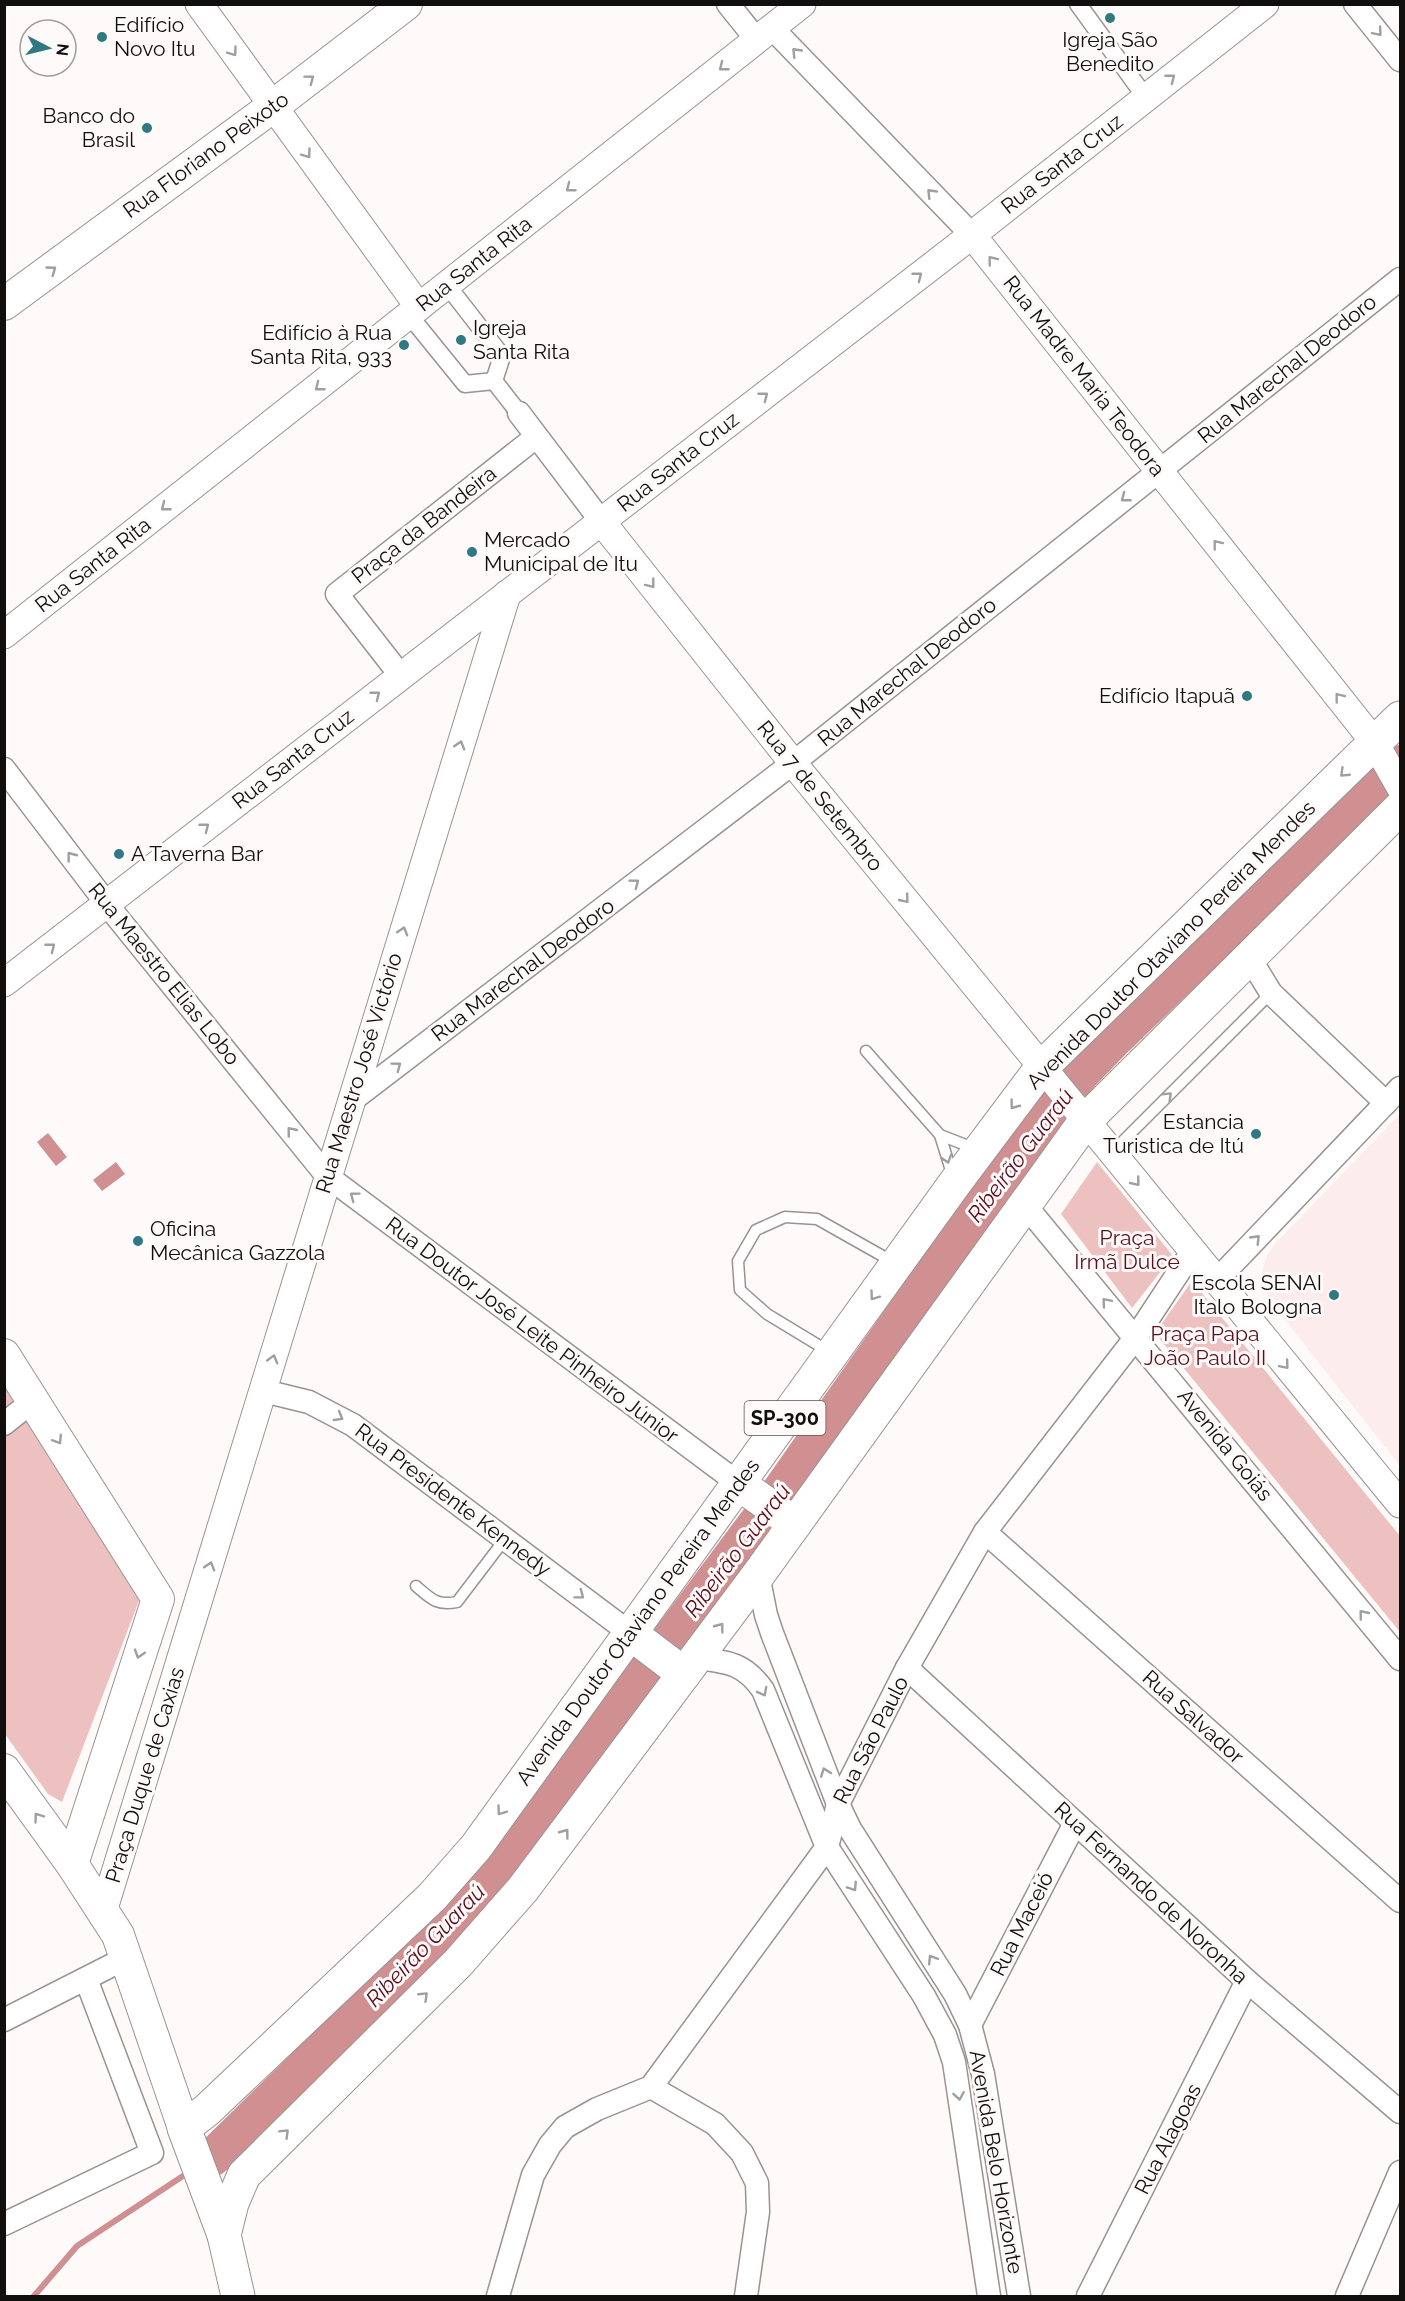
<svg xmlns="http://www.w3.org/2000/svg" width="1405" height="2301" viewBox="0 0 1405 2301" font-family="Raleway,sans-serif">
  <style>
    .built { fill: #fdecec }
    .green { fill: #eec1c1 }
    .water { fill: #d09091 }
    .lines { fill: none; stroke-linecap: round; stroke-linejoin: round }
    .stream { stroke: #d09091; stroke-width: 6 }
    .river { stroke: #d09091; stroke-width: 38 }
    .service-casing { stroke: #9a9292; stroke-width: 13 }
    .pedestrian-casing { stroke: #9a9292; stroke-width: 19 }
    .minor-casing { stroke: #9a9292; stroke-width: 25 }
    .tertiary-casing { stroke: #9a9292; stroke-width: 29 }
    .secondary-casing { stroke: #9a9292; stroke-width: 34 }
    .primary-casing { stroke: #9a9292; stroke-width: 35 }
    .service { stroke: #fff; stroke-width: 10 }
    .pedestrian { stroke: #fff; stroke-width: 16 }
    .minor { stroke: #fff; stroke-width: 22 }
    .tertiary { stroke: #fff; stroke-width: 27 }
    .secondary { stroke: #fff; stroke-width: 32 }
    .primary { stroke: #fff; stroke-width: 33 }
    .oneway { stroke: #a09f9f }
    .poi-dot { fill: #307882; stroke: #fffafa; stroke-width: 2 }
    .labels { text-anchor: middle; stroke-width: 6; stroke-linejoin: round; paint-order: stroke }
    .shield { fill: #fffafa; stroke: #585555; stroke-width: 1.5 }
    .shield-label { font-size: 20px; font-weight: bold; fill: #110e0e }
    .poi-label { font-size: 21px; fill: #110e0e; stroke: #fffafa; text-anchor: start }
    .street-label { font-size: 21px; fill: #110e0e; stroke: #fffafa }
    .park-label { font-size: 21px; fill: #5b0e1a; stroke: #fffafa }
    .water-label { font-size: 22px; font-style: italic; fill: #5a0c19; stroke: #fffafa }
  </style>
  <rect width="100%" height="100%" fill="#fffafa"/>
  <path class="built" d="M 1400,1114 L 1400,1466 L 1271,1302 L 1264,1288 L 1262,1273 L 1266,1258 L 1274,1245 Z"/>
  <g class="green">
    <path d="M 1097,1162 L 1173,1256 L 1132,1308 L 1061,1214 Z"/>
    <path d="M 1192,1281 L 1400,1536 L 1400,1632 L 1155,1333 Z"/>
    <path d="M 4,1384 L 140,1598 L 62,1802 L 48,1794 L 5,1734 Z"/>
  </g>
  <g class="water">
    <path d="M 48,1133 L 67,1157 L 56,1166 L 37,1142 Z"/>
    <path d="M 116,1162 L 125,1174 L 102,1191 L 93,1180 Z"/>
  </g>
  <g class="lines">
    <path class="stream" d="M 34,2296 L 77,2246 L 189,2172"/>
    <path class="river" d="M 213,2157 L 452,1923 L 488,1884 L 778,1495 L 1040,1122 L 1081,1073 L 1114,1039 L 1400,764"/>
    <defs>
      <g id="service">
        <path d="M 866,1051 L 940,1135 L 953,1177"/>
        <path d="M 940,1135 L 976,1149"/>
        <path d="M 1112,1152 L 1271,993"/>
        <path d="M 828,1351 L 767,1314 L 740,1290 L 738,1261 L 756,1230 L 785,1217 L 817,1219 L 895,1263"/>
        <path d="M 416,1586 C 431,1599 437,1606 457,1602 L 505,1539"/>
      </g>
      <g id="pedestrian">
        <path d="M 1078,4 L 1146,98"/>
        <path d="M 447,285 L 502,356 L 494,381"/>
        <path d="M 409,315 L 465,384 L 494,381 L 519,413"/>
      </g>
      <g id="minor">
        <path d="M 728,4 L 757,40"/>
        <path d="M 1355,4 L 1400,60"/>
        <path d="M 772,28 L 972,235"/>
        <path d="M 519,413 L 601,521"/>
        <path d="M 401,676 L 337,594 L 536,437"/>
        <path d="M 4,769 L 117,917 L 327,1176 L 738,1483"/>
        <path d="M 1249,957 L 1271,993 L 1386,1103"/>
        <path d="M 351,1101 L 793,763 L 1400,279"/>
        <path d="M 1025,1205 L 1400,1659"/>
        <path d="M 1216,1281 L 1400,1088"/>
        <path d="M 264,1391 L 309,1402 L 353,1425 L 630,1633"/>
        <path d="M 4,1424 L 34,1400"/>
        <path d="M 985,1532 L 1400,1901"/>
        <path d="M 758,1575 L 766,1615 L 772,1633 L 838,1804 L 850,1829 L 955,1994 L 970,2025 L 983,2074 L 1019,2296"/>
        <path d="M 696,1658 C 728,1662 744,1663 763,1690 L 827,1847 L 924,1996 L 945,2035 L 954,2062 L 989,2296"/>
        <path d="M 907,1668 L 1247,1981 L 1400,2112"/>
        <path d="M 4,2020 L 126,1958"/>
        <path d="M 970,2025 L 1075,1823"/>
        <path d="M 651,2087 L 715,2124 L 742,2153 L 757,2183 L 758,2212 L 746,2296"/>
        <path d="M 4,2224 L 152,2153 L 86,1979"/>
        <path d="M 498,2296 L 533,2175 L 550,2145 L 565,2127 L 597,2109 L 651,2087 L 827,1847 L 838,1804 L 907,1668 L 985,1532 L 1136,1337 L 1192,1252"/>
        <path d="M 1088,2296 L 1247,1981"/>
        <path d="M 1347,2296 L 1400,2172"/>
      </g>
      <g id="tertiary">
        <path d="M 199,4 L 419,307"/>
        <path d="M 972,235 L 1375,743 L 1400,787"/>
        <path d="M 601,521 L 793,763 L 1400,1504"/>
        <path d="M 4,635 L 802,4"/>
        <path d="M 4,983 L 972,235 L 1265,4"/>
        <path d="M 103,1912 L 507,594"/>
      </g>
      <g id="secondary">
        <path d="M 4,304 L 272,107 L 406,4"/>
        <path d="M 4,1355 L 158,1599 L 72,1864"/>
        <path d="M 4,1770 L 72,1864 L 118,1935 L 184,2128"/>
      </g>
      <g id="primary">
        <path d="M 738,1483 L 795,1524"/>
        <path d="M 630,1633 L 684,1674"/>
        <path d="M 224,2235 L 232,2203 L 244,2175 L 458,1963 L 523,1889 L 758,1575 L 1086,1120 L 1400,808"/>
        <path d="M 238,2296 L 224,2235 L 184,2128 L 207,2110 L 432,1897 L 476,1847 L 955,1183 L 1042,1067 L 1400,718"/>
      </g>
    </defs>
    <use href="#service" class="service-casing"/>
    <use href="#pedestrian" class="pedestrian-casing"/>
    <use href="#minor" class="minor-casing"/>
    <use href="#tertiary" class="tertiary-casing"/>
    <use href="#secondary" class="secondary-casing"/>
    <use href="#primary" class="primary-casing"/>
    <use href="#service" class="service"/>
    <use href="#pedestrian" class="pedestrian"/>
    <use href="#minor" class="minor"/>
    <use href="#tertiary" class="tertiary"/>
    <use href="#secondary" class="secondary"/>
    <use href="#primary" class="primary"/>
  </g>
  <defs><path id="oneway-chevron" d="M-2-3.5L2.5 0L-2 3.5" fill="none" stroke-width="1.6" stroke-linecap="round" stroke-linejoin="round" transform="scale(1.5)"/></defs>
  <g class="oneway">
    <use href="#oneway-chevron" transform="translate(1378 32) rotate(50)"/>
    <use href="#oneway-chevron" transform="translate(233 52) rotate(54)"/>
    <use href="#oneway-chevron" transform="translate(796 52) rotate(-134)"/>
    <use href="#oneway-chevron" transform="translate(723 67) rotate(142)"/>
    <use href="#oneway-chevron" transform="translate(1171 78) rotate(-38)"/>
    <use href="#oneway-chevron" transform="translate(310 79) rotate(-37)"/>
    <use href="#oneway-chevron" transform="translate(307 154) rotate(54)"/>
    <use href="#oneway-chevron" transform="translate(570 188) rotate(142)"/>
    <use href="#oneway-chevron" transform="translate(931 193) rotate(-134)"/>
    <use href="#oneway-chevron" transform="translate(992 260) rotate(-128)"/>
    <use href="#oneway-chevron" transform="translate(52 270) rotate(-36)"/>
    <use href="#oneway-chevron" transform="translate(918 276) rotate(-38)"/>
    <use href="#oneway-chevron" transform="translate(319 387) rotate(142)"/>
    <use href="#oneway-chevron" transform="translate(764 396) rotate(-38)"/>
    <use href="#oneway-chevron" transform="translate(1125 498) rotate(142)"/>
    <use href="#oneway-chevron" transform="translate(165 507) rotate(142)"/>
    <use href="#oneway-chevron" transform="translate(1217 544) rotate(-128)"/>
    <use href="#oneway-chevron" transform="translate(651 584) rotate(52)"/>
    <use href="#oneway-chevron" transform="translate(376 695) rotate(-38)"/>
    <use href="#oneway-chevron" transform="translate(1339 697) rotate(-128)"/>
    <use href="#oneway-chevron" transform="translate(460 745) rotate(-73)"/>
    <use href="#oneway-chevron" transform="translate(1344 773) rotate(136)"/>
    <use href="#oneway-chevron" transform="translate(205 827) rotate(-38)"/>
    <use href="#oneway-chevron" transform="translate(71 856) rotate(-127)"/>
    <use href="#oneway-chevron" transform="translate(635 883) rotate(-37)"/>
    <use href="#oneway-chevron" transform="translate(905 899) rotate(51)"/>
    <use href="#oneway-chevron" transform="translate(403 931) rotate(-73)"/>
    <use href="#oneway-chevron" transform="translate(51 947) rotate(-38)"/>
    <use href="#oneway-chevron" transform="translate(397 1066) rotate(-37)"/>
    <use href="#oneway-chevron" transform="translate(1168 1096) rotate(-45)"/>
    <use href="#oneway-chevron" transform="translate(1014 1105) rotate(127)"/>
    <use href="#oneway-chevron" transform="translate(291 1131) rotate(-129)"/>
    <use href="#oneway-chevron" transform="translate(947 1159) rotate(73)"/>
    <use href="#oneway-chevron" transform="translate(1136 1182) rotate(51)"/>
    <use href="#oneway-chevron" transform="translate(354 1196) rotate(-143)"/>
    <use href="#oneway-chevron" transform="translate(1256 1239) rotate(-46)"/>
    <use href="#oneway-chevron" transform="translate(874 1296) rotate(126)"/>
    <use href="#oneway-chevron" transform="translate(1106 1302) rotate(-130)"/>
    <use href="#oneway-chevron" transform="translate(273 1359) rotate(-74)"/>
    <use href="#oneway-chevron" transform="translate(1285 1365) rotate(50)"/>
    <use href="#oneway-chevron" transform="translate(339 1417) rotate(30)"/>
    <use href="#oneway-chevron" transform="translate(58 1440) rotate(58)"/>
    <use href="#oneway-chevron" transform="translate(210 1566) rotate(-73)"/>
    <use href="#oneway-chevron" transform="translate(580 1595) rotate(37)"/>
    <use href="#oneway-chevron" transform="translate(1363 1614) rotate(-129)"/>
    <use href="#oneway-chevron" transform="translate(720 1627) rotate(-53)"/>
    <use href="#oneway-chevron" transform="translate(139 1654) rotate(108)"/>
    <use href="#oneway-chevron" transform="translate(763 1692) rotate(62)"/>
    <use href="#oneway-chevron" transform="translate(825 1772) rotate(-111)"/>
    <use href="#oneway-chevron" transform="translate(501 1811) rotate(126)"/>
    <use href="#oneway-chevron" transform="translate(38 1817) rotate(-126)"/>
    <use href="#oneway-chevron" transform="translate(565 1833) rotate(-53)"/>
    <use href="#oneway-chevron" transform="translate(853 1887) rotate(57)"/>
    <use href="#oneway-chevron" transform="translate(932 1959) rotate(-122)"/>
    <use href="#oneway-chevron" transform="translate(424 1996) rotate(-44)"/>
    <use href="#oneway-chevron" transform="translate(959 2096) rotate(81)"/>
    <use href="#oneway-chevron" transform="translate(285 2133) rotate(-45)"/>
  </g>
  <g class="poi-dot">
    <circle cx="1110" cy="18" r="6"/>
    <circle cx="102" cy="37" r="6"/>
    <circle cx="147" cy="128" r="6"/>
    <circle cx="461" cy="340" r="6"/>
    <circle cx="404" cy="345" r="6"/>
    <circle cx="472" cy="552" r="6"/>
    <circle cx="1247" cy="696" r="6"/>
    <circle cx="119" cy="854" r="6"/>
    <circle cx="1256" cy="1134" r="6"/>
    <circle cx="138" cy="1241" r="6"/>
    <circle cx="1334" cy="1295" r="6"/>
  </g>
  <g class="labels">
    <rect class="shield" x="744.5" y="1401" width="81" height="34" rx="4.5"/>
    <g class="shield-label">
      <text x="785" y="1425">SP-300</text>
    </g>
    <g class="poi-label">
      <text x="114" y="32">Edifício<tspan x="114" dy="24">Novo Itu</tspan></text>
      <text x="1110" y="47" text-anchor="middle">Igreja São<tspan x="1110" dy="24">Benedito</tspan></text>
      <text x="135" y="123" text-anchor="end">Banco do<tspan x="135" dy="24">Brasil</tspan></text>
      <text x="473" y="335">Igreja<tspan x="473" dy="24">Santa Rita</tspan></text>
      <text x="392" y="340" text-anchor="end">Edifício à Rua<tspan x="392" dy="24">Santa Rita, 933</tspan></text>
      <text x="484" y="547">Mercado<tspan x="484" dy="24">Municipal de Itu</tspan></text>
      <text x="1235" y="703" text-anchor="end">Edifício Itapuã</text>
      <text x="131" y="861">A Taverna Bar</text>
      <text x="1244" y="1129" text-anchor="end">Estancia<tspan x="1244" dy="24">Turistica de Itú</tspan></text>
      <text x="150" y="1236">Oficina<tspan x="150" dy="24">Mecânica Gazzola</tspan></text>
      <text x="1322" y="1290" text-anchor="end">Escola SENAI<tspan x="1322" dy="24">Italo Bologna</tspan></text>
    </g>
    <g class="street-label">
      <text transform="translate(206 155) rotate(-36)" y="7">Rua Floriano Peixoto</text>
      <text transform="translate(1062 164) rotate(-38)" y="7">Rua Santa Cruz</text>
      <text transform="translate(474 264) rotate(-38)" y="7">Rua Santa Rita</text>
      <text transform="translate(1287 369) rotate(-39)" y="7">Rua Marechal Deodoro</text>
      <text transform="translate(1084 376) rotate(52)" y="7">Rua Madre Maria Teodora</text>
      <text transform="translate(678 462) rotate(-38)" y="7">Rua Santa Cruz</text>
      <text transform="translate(424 525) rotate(-38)" y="7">Praça da Bandeira</text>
      <text transform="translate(93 565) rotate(-38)" y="7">Rua Santa Rita</text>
      <text transform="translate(907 672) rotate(-39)" y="7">Rua Marechal Deodoro</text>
      <text transform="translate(293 759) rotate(-38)" y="7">Rua Santa Cruz</text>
      <text transform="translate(820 796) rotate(51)" y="7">Rua 7 de Setembro</text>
      <text transform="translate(1171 945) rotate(-45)" y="7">Avenida Doutor Otaviano Pereira Mendes</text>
      <text transform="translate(523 970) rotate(-37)" y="7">Rua Marechal Deodoro</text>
      <text transform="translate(164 974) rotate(51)" y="7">Rua Maestro Elias Lobo</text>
      <text transform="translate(359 1073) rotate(-73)" y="7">Rua Maestro José Victório</text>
      <text transform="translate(532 1330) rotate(37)" y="7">Rua Doutor José Leite Pinheiro Júnior</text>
      <text transform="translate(1225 1445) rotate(51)" y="7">Avenida Goiás</text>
      <text transform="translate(453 1500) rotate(37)" y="7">Rua Presidente Kennedy</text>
      <text transform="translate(638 1622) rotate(-54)" y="7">Avenida Doutor Otaviano Pereira Mendes</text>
      <text transform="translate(1193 1717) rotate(42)" y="7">Rua Salvador</text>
      <text transform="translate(871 1740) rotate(-63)" y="7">Rua São Paulo</text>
      <text transform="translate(145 1775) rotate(-73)" y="7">Praça Duque de Caxias</text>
      <text transform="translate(1151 1893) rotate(43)" y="7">Rua Fernando de Noronha</text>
      <text transform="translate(1022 1924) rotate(-63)" y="7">Rua Maceió</text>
      <text transform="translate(1168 2139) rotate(-63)" y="7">Rua Alagoas</text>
      <text transform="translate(996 2162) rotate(80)" y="7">Avenida Belo Horizonte</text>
    </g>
    <g class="park-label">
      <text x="1127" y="1245">Praça<tspan x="1127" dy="24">Irmã Dulce</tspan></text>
      <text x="1205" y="1341">Praça Papa<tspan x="1205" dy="24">João Paulo II</tspan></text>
    </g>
    <g class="water-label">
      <text transform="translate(1020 1155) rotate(-53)" y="8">Ribeirão Guaraú</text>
      <text transform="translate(737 1550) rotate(-53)" y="8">Ribeirão Guaraú</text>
      <text transform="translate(425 1945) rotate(-46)" y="8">Ribeirão Guaraú</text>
    </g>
  </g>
  <rect width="1405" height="2301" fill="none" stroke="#110e0e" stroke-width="12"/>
  <g transform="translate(48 48) rotate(97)"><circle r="28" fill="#fffafa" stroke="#a09c9c" stroke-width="1.5"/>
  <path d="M0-4.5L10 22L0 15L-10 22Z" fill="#307882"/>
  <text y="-9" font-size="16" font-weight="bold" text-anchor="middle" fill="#110e0e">N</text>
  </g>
</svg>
